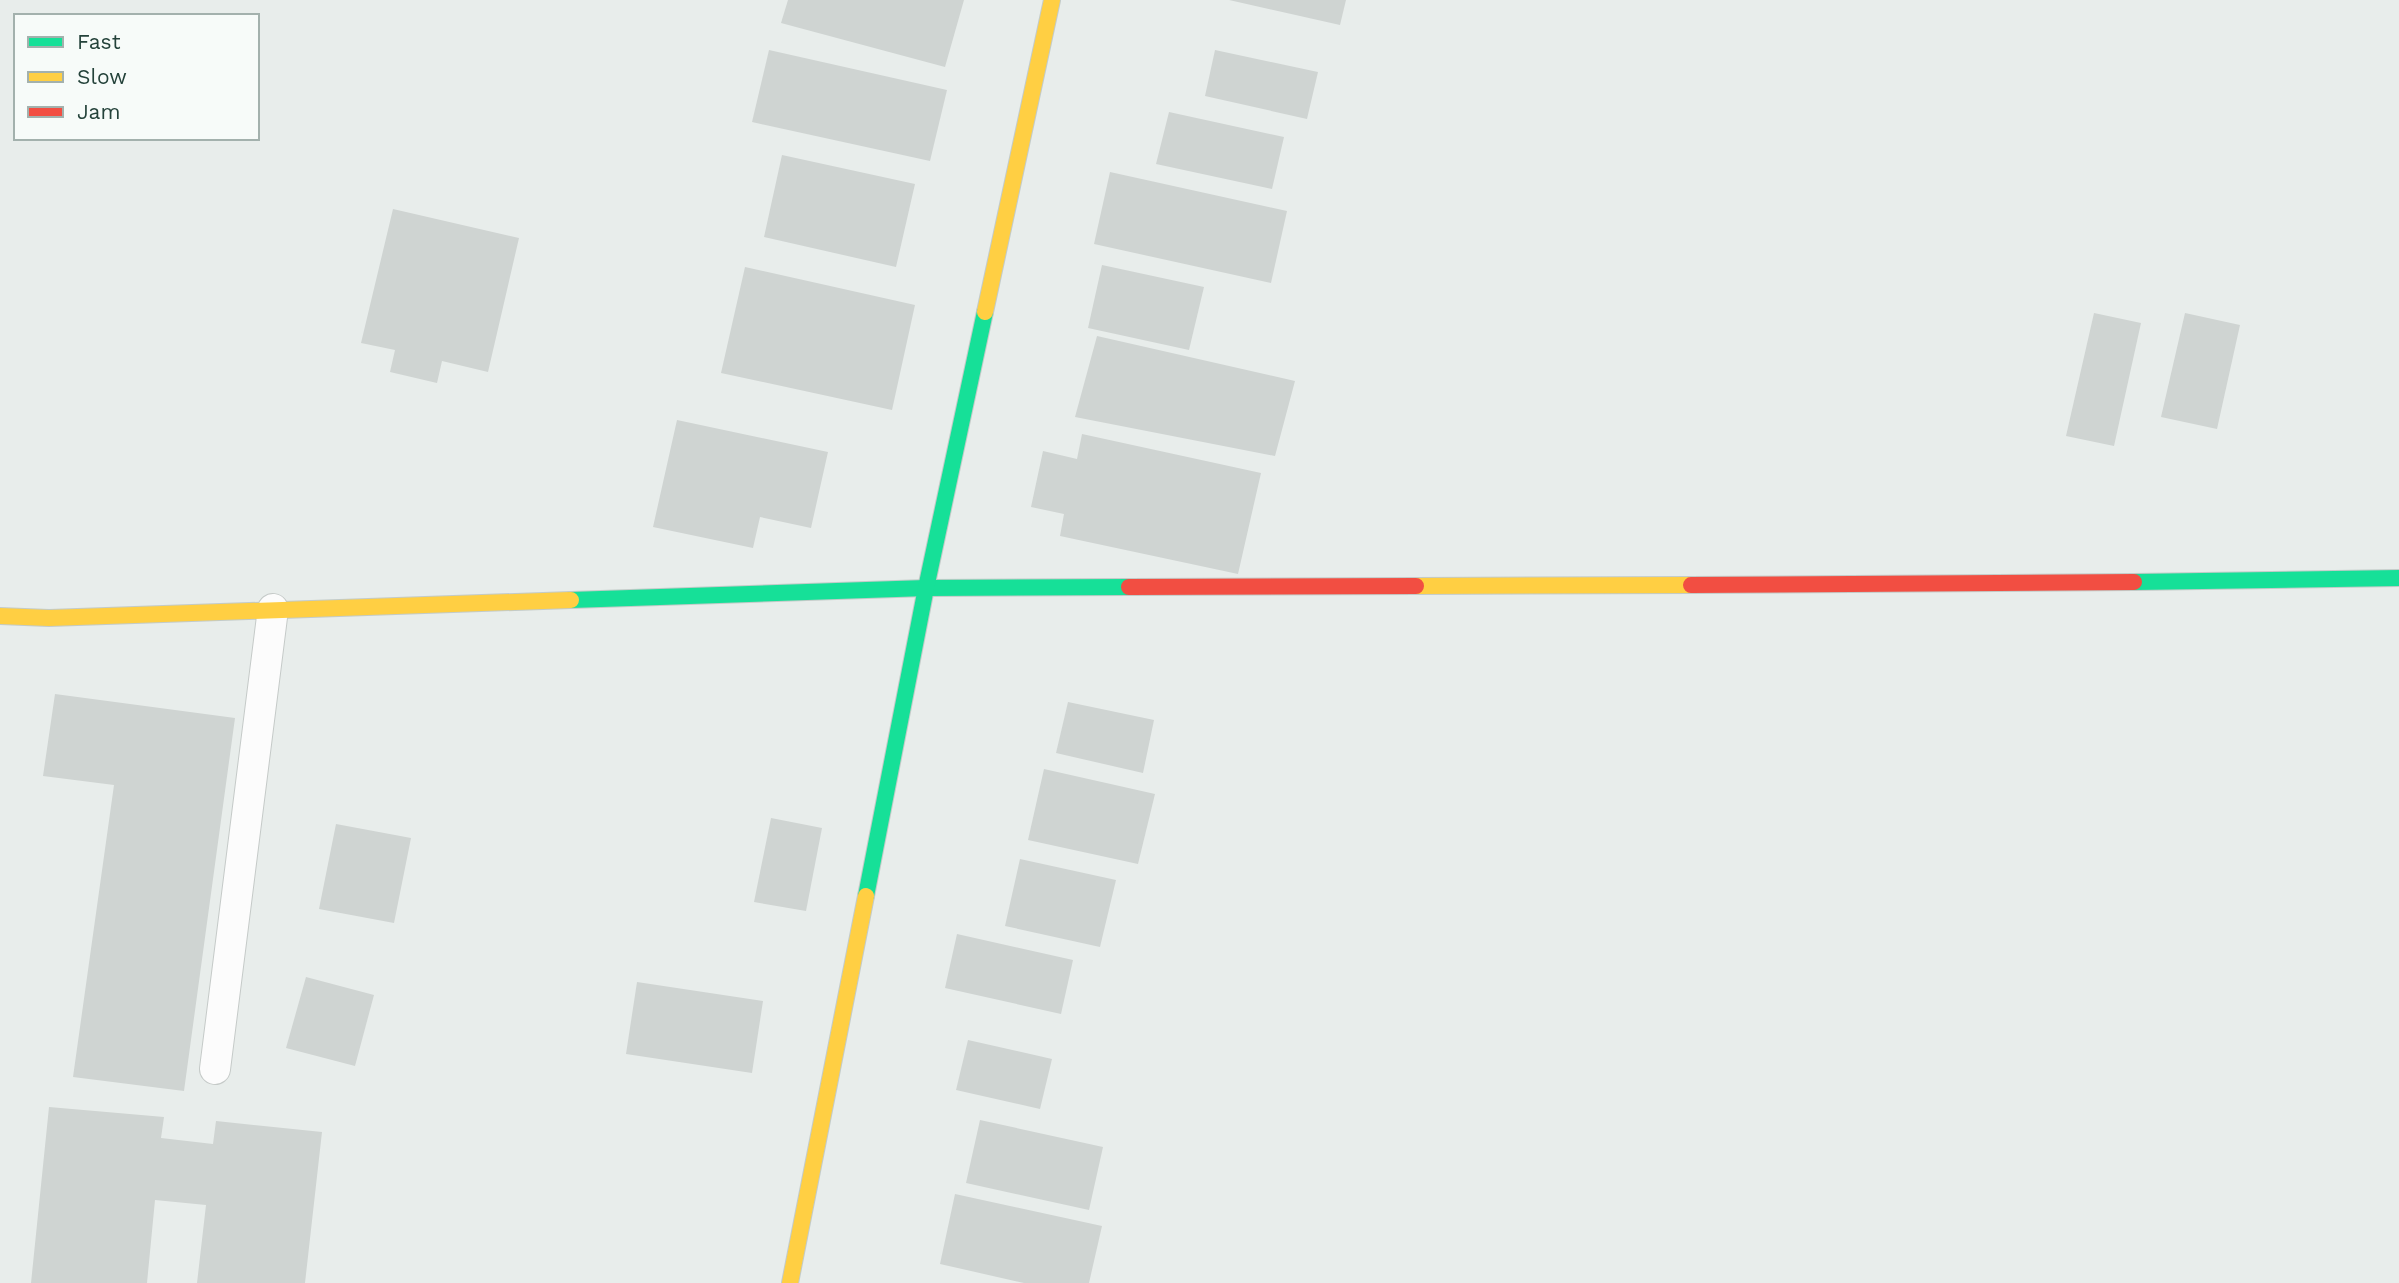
<svg xmlns="http://www.w3.org/2000/svg" width="2399" height="1283" viewBox="0 0 2399 1283" font-family="'Work Sans',sans-serif">
  <style>
    .building { fill: #cfd4d2 }
    .lines { fill: none; stroke-linecap: round; stroke-linejoin: round }
    .lane-casing { stroke: #c5cac8; stroke-width: 32 }
    .fast-casing { stroke: #c3cbc8; stroke-width: 18 }
    .slow-casing { stroke: #c3cbc8; stroke-width: 18 }
    .jam-casing { stroke: #c3cbc8; stroke-width: 18 }
    .lane { stroke: #fcfcfc; stroke-width: 30 }
    .fast { stroke: #16e098; stroke-width: 16 }
    .slow { stroke: #ffcf43; stroke-width: 16 }
    .jam { stroke: #f24e42; stroke-width: 16 }
  </style>
  <rect width="100%" height="100%" fill="#e8edeb"/>
  <g class="building">
    <path d="M 788,0 L 964,0 L 945,67 L 781,23 Z"/>
    <path d="M 1229,0 L 1346,0 L 1340,25 Z"/>
    <path d="M 769,50 L 947,90 L 930,161 L 752,122 Z"/>
    <path d="M 1215,50 L 1318,72 L 1307,119 L 1205,96 Z"/>
    <path d="M 1169,112 L 1284,137 L 1272,189 L 1156,164 Z"/>
    <path d="M 782,155 L 915,184 L 896,267 L 764,237 Z"/>
    <path d="M 1110,172 L 1287,211 L 1271,283 L 1094,244 Z"/>
    <path d="M 393,209 L 519,238 L 488,372 L 442,361 L 437,383 L 390,372 L 395,350 L 361,343 Z"/>
    <path d="M 1102,265 L 1204,287 L 1189,350 L 1088,328 Z"/>
    <path d="M 745,267 L 915,305 L 892,410 L 721,373 Z"/>
    <path d="M 2094,313 L 2141,323 L 2114,446 L 2066,436 Z"/>
    <path d="M 2185,313 L 2240,325 L 2217,429 L 2161,417 Z"/>
    <path d="M 1097,336 L 1295,381 L 1275,456 L 1075,417 Z"/>
    <path d="M 677,420 L 828,452 L 811,528 L 760,517 L 753,548 L 653,527 Z"/>
    <path d="M 1082,434 L 1261,473 L 1238,574 L 1060,536 L 1064,514 L 1031,507 L 1043,451 L 1077,459 Z"/>
    <path d="M 55,694 L 235,718 L 184,1091 L 73,1077 L 114,785 L 43,776 Z"/>
    <path d="M 1068,702 L 1154,720 L 1143,773 L 1056,753 Z"/>
    <path d="M 1044,769 L 1155,794 L 1138,864 L 1028,840 Z"/>
    <path d="M 771,818 L 822,828 L 806,911 L 754,902 Z"/>
    <path d="M 336,824 L 411,838 L 394,923 L 319,909 Z"/>
    <path d="M 1020,859 L 1116,880 L 1100,947 L 1005,926 Z"/>
    <path d="M 957,934 L 1073,960 L 1061,1014 L 945,988 Z"/>
    <path d="M 306,977 L 374,995 L 355,1066 L 286,1048 Z"/>
    <path d="M 637,982 L 763,1001 L 752,1073 L 626,1054 Z"/>
    <path d="M 968,1040 L 1052,1059 L 1040,1109 L 956,1090 Z"/>
    <path d="M 49,1107 L 164,1117 L 161,1138 L 213,1144 L 216,1121 L 322,1132 L 305,1283 L 197,1283 L 206,1205 L 155,1200 L 147,1283 L 31,1283 Z"/>
    <path d="M 980,1120 L 1103,1147 L 1089,1210 L 966,1183 Z"/>
    <path d="M 955,1194 L 1102,1226 L 1089,1283 L 1024,1283 L 940,1264 Z"/>
  </g>
  <g class="lines">
    <defs>
      <path id="lane" d="M 215,1069 L 273,609"/>
      <g id="fast">
        <path d="M 2134,582 L 2399,578"/>
        <path d="M 571,600 L 926,588 L 1129,587"/>
        <path d="M 866,896 L 926,588 L 985,312"/>
      </g>
      <g id="slow">
        <path d="M 985,312 L 1052,0"/>
        <path d="M 1416,586 L 1691,585"/>
        <path d="M 0,616 L 49,618 L 571,600"/>
        <path d="M 790,1283 L 866,896"/>
      </g>
      <g id="jam">
        <path d="M 1691,585 L 2134,582"/>
        <path d="M 1129,587 L 1416,586"/>
      </g>
    </defs>
    <use href="#lane" class="lane-casing"/>
    <use href="#fast" class="fast-casing"/>
    <use href="#slow" class="slow-casing"/>
    <use href="#jam" class="jam-casing"/>
    <use href="#lane" class="lane"/>
    <use href="#fast" class="fast"/>
    <use href="#slow" class="slow"/>
    <use href="#jam" class="jam"/>
  </g>
  <rect x="14" y="14" width="245" height="126" fill="#f7fbf9" stroke="#a3b1ad" stroke-width="2"/>
  <rect x="28" y="37" width="35" height="10" fill="#16e098" stroke="#a3b1ad" stroke-width="2"/>
  <text x="77" y="49" font-size="21" fill="#24423a">Fast</text>
  <rect x="28" y="72" width="35" height="10" fill="#ffcf43" stroke="#a3b1ad" stroke-width="2"/>
  <text x="77" y="84" font-size="21" fill="#24423a">Slow</text>
  <rect x="28" y="107" width="35" height="10" fill="#f24e42" stroke="#a3b1ad" stroke-width="2"/>
  <text x="77" y="119" font-size="21" fill="#24423a">Jam</text>
</svg>
